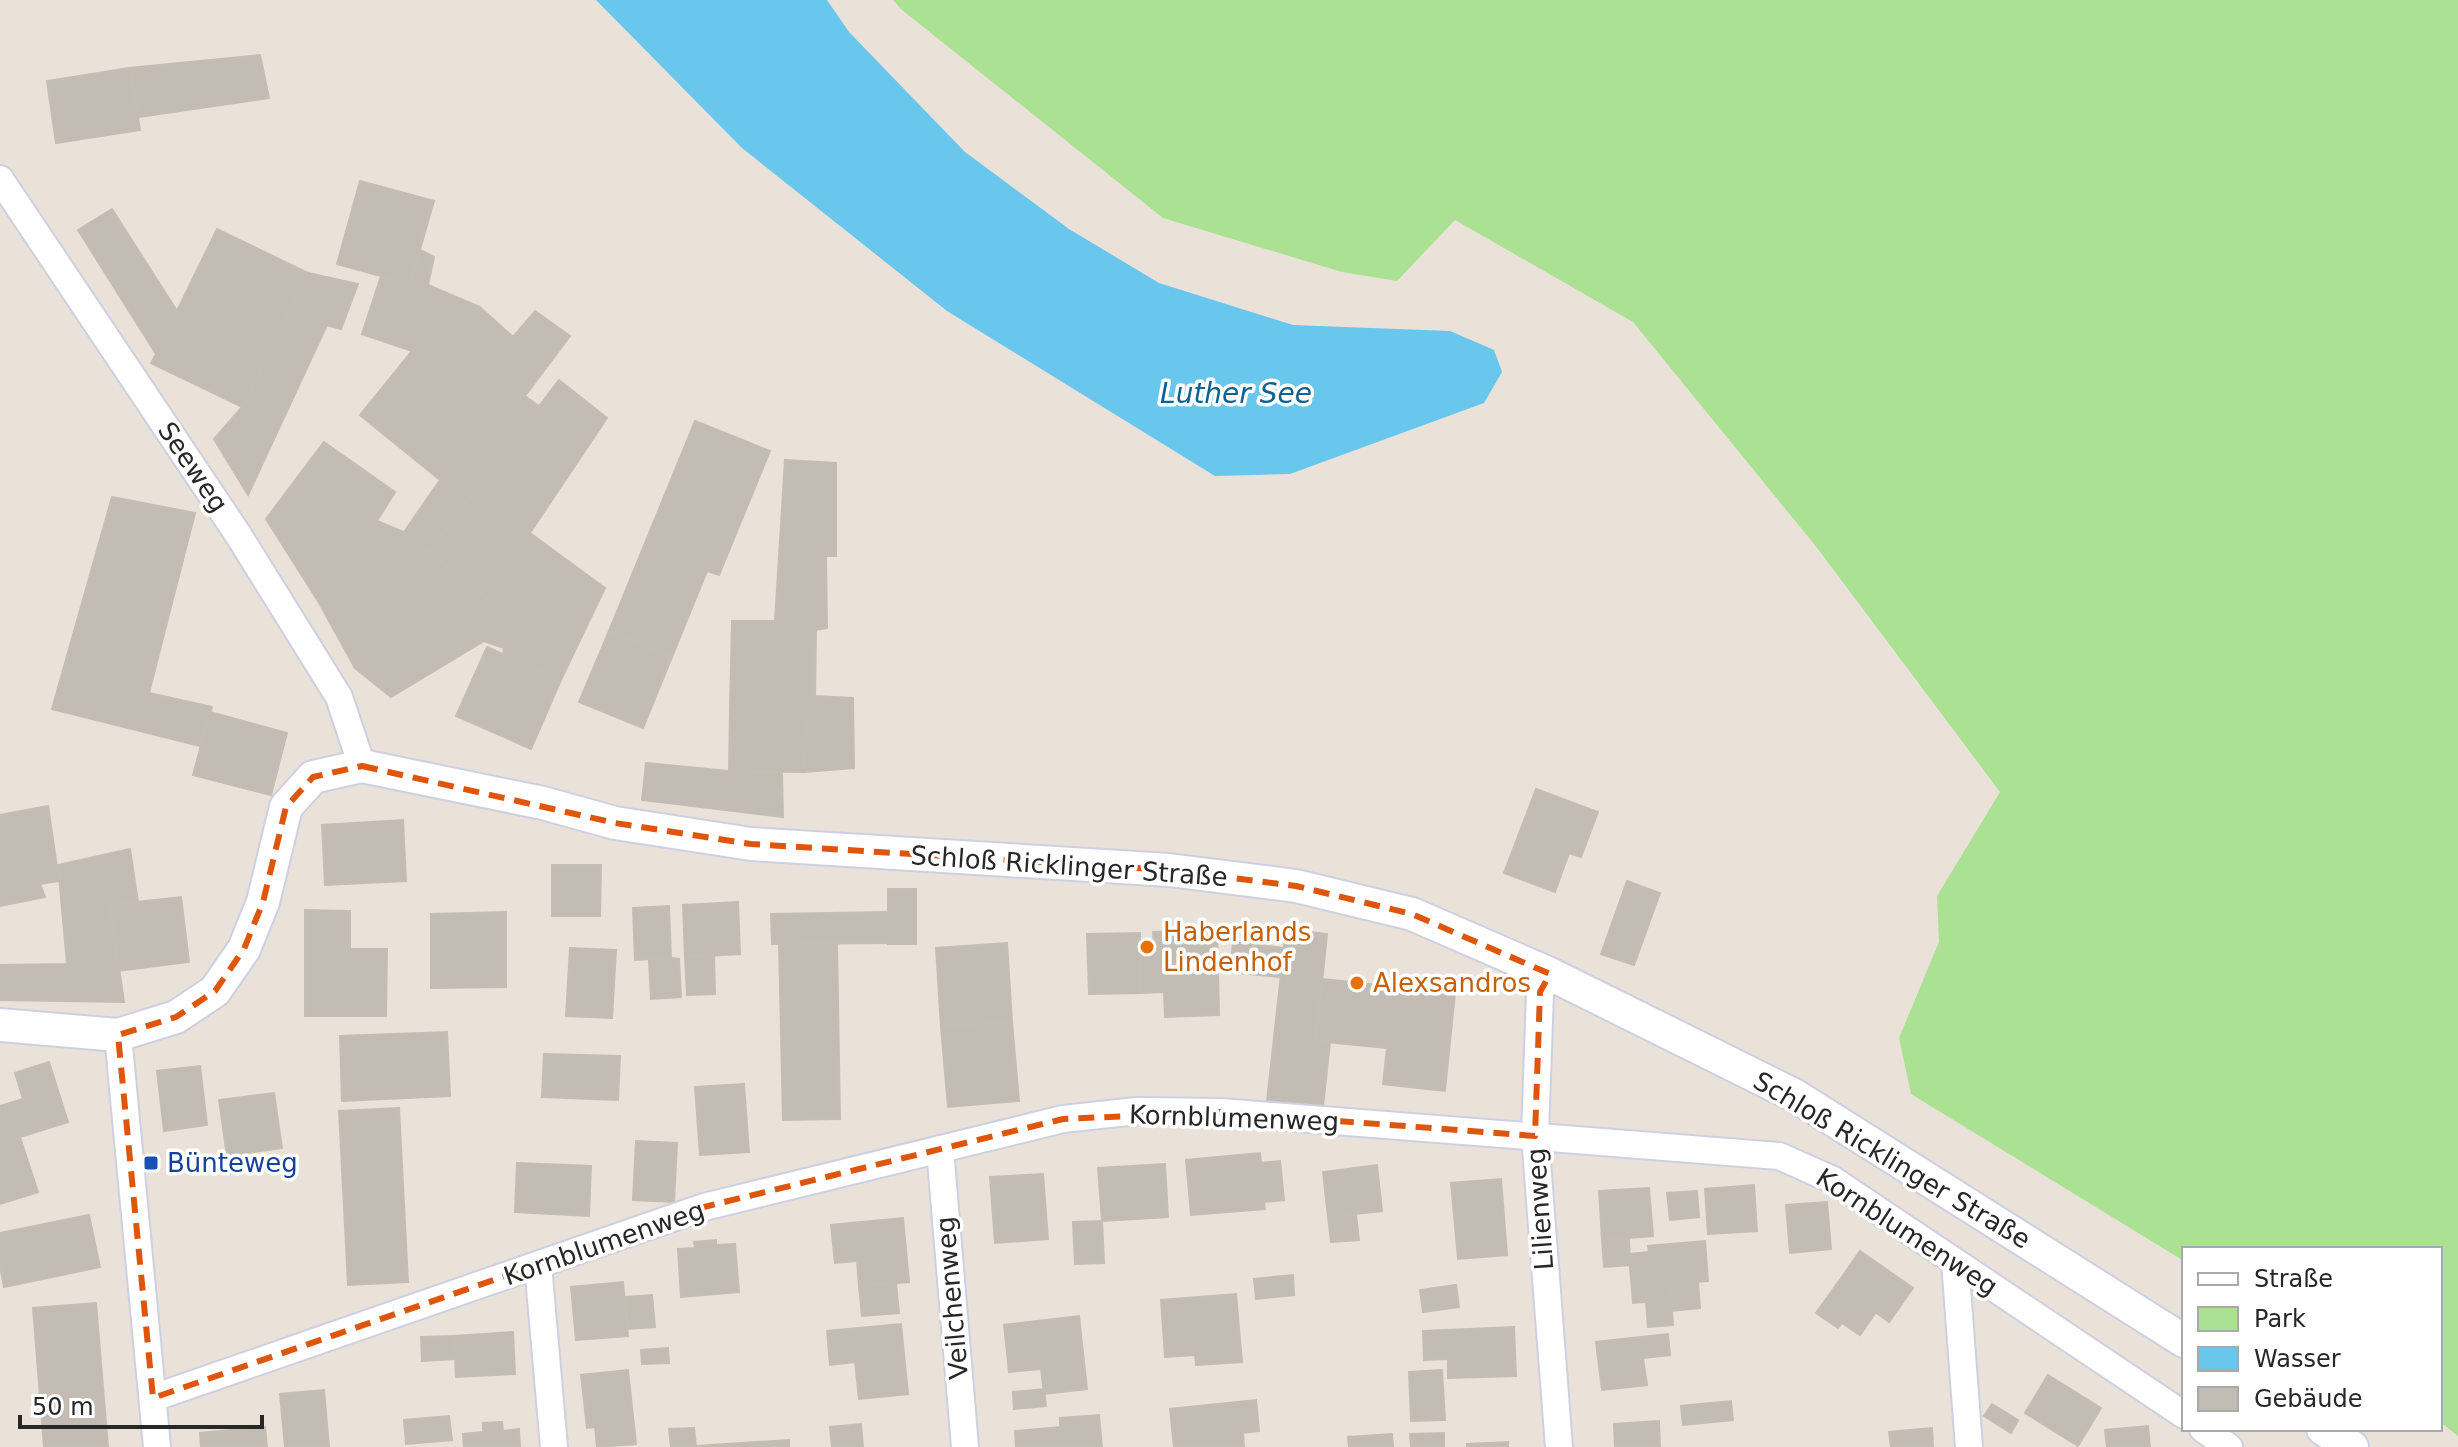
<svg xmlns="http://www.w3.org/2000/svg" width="2458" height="1447" viewBox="0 0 2458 1447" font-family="'DejaVu Sans',sans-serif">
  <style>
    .green { fill: #abe193 }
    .water { fill: #69c6ed }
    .building { fill: #c2bcb5; stroke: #c4beb2; stroke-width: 2 }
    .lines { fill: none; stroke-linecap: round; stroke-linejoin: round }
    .minor-casing { stroke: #cdd0e0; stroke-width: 30 }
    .tertiary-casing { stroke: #cdd0e0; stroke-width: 36 }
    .minor { stroke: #fff; stroke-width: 26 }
    .tertiary { stroke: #fff; stroke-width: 32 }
    .marked { fill: none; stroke: #de560d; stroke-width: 6; stroke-dasharray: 16 10; stroke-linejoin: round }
    .food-dot { fill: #e8710a; stroke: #fff; stroke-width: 3 }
    .transit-dot { fill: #1a4fb4; stroke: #fff; stroke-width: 3 }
    .labels { text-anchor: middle; stroke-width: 7; stroke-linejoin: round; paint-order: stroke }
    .street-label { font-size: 26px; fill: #272727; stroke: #fff }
    .food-label { font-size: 26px; fill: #c56008; stroke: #fff; text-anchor: start }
    .transit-label { font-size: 26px; fill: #164399; stroke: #fff; text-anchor: start }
    .water-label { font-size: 28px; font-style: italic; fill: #0d6194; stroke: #fff }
  </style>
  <rect width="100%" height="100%" fill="#eae2d8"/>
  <path class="green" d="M 893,0 L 2458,0 L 2458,1436 L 2440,1422 L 2440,1249 L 2184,1249 L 2184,1261 L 1911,1094 L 1899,1038 L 1939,942 L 1937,896 L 2000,792 L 1818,549 L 1633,322 L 1455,220 L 1397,281 L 1342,272 L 1163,218 L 902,10 Z"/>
  <path class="water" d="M 596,0 L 827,0 L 849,32 L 965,152 L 1069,229 L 1159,283 L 1293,325 L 1450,331 L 1494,350 L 1502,372 L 1484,403 L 1290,474 L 1215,476 L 947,311 L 742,148 Z"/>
  <g class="building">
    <path d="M 260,55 L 269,98 L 138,117 L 130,68 Z"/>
    <path d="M 130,68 L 140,130 L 56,143 L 47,81 Z"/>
    <path d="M 360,181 L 434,201 L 410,284 L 337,264 Z"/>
    <path d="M 112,209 L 177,311 L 217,229 L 308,273 L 242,407 L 151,363 L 156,354 L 78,230 Z"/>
    <path d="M 420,250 L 434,257 L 428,285 L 480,307 L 513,337 L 535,311 L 570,336 L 525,396 L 540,407 L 429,552 L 404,532 L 440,480 L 360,415 L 412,351 L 362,334 L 381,276 L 410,284 Z"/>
    <path d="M 308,273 L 358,284 L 341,329 L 327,325 L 248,495 L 214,439 L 242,407 Z"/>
    <path d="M 559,380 L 607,418 L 530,533 L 605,588 L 561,680 L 503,655 L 504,648 L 520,624 L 429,552 Z"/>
    <path d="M 695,421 L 770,451 L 719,575 L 707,571 L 672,657 L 609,631 Z"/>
    <path d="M 324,442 L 395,492 L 377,521 L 404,532 L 520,624 L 504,648 L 484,641 L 391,697 L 355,668 L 318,601 L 266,519 Z"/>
    <path d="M 785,460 L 836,463 L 836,556 L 826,556 L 827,628 L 816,630 L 815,696 L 853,698 L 854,768 L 805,772 L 806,709 L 730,709 L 732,621 L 775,621 Z"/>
    <path d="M 112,497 L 195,513 L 149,693 L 212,707 L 200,746 L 52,709 Z"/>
    <path d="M 609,631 L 672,657 L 643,728 L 579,702 Z"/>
    <path d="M 487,647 L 561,680 L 531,749 L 456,716 Z"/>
    <path d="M 730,709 L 806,709 L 805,772 L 729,771 Z"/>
    <path d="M 210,712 L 287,733 L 271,795 L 193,775 Z"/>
    <path d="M 646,763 L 729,771 L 782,772 L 783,817 L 642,800 Z"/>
    <path d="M 1536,789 L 1598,812 L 1581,857 L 1569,853 L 1555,892 L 1504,873 Z"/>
    <path d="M 48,806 L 59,881 L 40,884 L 45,897 L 0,906 L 0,815 Z"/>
    <path d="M 403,820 L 406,881 L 325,885 L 322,825 Z"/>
    <path d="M 130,849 L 138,902 L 110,905 L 124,1002 L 0,1000 L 0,965 L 67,964 L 58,865 Z"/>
    <path d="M 552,865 L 601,865 L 600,916 L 552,916 Z"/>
    <path d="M 1627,881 L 1660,893 L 1634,965 L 1601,954 Z"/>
    <rect x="888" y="889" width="28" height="55"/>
    <path d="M 181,897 L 189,962 L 118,971 L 110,905 Z"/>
    <path d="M 738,902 L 740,954 L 685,957 L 683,905 Z"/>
    <path d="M 669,906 L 671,958 L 635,960 L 633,908 Z"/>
    <path d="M 305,910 L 350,911 L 350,949 L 387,949 L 386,1016 L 305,1016 Z"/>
    <path d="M 506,912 L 506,987 L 431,988 L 431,914 Z"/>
    <path d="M 888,912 L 888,943 L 772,944 L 771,914 Z"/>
    <path d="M 1286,929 L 1327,934 L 1316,1041 L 1330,1042 L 1323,1107 L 1267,1101 Z"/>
    <path d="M 1217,930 L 1219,1015 L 1165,1017 L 1164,992 L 1141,993 L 1140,947 L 1154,947 L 1153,932 Z"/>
    <path d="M 1140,933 L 1141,993 L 1089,994 L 1087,934 Z"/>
    <path d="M 1233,942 L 1284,948 L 1280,977 L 1230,972 Z"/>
    <path d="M 837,943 L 840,1119 L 783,1120 L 779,944 Z"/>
    <path d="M 1007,943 L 1012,1022 L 941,1027 L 936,948 Z"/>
    <path d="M 570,948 L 616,950 L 612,1018 L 566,1016 Z"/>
    <path d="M 714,955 L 715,994 L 687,995 L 685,957 Z"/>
    <path d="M 671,958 L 679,959 L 681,997 L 651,999 L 649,960 Z"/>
    <path d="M 1322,979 L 1455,993 L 1445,1091 L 1383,1084 L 1387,1048 L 1316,1041 Z"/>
    <path d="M 1012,1022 L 1019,1101 L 948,1107 L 941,1027 Z"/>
    <path d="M 447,1032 L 450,1096 L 342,1101 L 340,1036 Z"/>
    <path d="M 544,1054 L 620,1056 L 618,1100 L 542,1097 Z"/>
    <path d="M 49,1062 L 68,1122 L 20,1137 L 38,1192 L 0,1204 L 0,1106 L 23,1099 L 15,1073 Z"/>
    <path d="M 200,1066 L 207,1125 L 164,1131 L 157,1071 Z"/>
    <path d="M 744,1084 L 749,1152 L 700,1155 L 695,1087 Z"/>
    <path d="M 274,1093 L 282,1148 L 227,1156 L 219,1100 Z"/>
    <path d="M 399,1108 L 408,1282 L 348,1285 L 339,1111 Z"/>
    <path d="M 636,1141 L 677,1143 L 674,1202 L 633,1200 Z"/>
    <path d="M 1260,1153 L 1261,1163 L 1280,1161 L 1284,1200 L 1264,1202 L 1265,1209 L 1191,1215 L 1186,1160 Z"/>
    <path d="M 517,1163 L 591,1166 L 589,1216 L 515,1212 Z"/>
    <path d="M 1165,1164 L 1168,1217 L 1102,1221 L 1098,1168 Z"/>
    <path d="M 1377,1165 L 1382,1211 L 1328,1217 L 1323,1172 Z"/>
    <path d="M 1043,1174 L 1048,1239 L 995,1243 L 990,1177 Z"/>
    <path d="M 1501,1179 L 1507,1255 L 1458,1259 L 1451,1183 Z"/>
    <path d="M 1754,1185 L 1757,1231 L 1708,1234 L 1705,1189 Z"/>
    <path d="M 1649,1188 L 1653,1236 L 1602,1240 L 1599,1191 Z"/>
    <path d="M 1697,1191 L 1699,1217 L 1670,1220 L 1667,1193 Z"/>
    <path d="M 1827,1202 L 1831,1249 L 1790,1253 L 1786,1205 Z"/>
    <path d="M 1356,1214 L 1359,1240 L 1331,1242 L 1328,1217 Z"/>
    <path d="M 89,1215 L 100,1267 L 4,1287 L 0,1266 L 0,1233 Z"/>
    <path d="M 903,1218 L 909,1282 L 859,1286 L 857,1261 L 835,1263 L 831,1225 Z"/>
    <path d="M 1102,1221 L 1104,1263 L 1075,1264 L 1073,1222 Z"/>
    <path d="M 1629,1238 L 1630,1265 L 1604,1267 L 1602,1240 Z"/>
    <path d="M 716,1240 L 716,1245 L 735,1244 L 739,1292 L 681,1297 L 678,1249 L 695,1248 L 694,1242 Z"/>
    <path d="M 1705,1241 L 1708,1281 L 1669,1284 L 1671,1300 L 1633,1303 L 1629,1254 L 1649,1252 L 1648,1246 Z"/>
    <path d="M 1860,1251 L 1913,1288 L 1889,1322 L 1837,1284 Z"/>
    <path d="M 1293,1275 L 1294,1295 L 1256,1299 L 1254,1279 Z"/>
    <path d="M 623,1282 L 628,1336 L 576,1340 L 571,1287 Z"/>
    <path d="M 1698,1282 L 1700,1308 L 1671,1311 L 1669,1284 Z"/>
    <path d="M 896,1283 L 899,1313 L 862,1316 L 859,1286 Z"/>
    <path d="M 1837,1284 L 1876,1312 L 1860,1335 L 1842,1323 L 1838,1328 L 1816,1313 Z"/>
    <path d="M 1456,1285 L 1459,1307 L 1423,1312 L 1420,1290 Z"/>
    <path d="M 1236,1294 L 1242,1362 L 1196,1365 L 1195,1355 L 1165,1357 L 1161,1300 Z"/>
    <path d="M 652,1295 L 655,1327 L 628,1329 L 625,1297 Z"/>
    <path d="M 1671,1300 L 1673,1325 L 1648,1327 L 1646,1302 Z"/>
    <path d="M 96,1303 L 108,1447 L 44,1447 L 33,1308 Z"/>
    <path d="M 1079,1316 L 1087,1389 L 1044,1394 L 1041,1369 L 1009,1372 L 1004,1325 Z"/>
    <path d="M 901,1324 L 908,1394 L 859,1399 L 855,1362 L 830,1365 L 827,1331 Z"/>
    <path d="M 1514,1327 L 1516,1376 L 1448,1378 L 1448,1359 L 1424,1360 L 1423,1331 Z"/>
    <path d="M 513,1332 L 515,1374 L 456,1377 L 454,1336 Z"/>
    <path d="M 1668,1334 L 1670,1355 L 1643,1358 L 1647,1385 L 1602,1390 L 1596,1342 Z"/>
    <path d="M 454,1336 L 455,1359 L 422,1361 L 421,1337 Z"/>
    <path d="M 668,1348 L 669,1363 L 642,1364 L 641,1350 Z"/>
    <path d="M 628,1370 L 636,1444 L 597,1447 L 595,1427 L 587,1428 L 581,1375 Z"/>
    <path d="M 1442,1370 L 1445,1420 L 1411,1421 L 1409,1372 Z"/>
    <path d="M 2048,1375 L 2101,1408 L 2078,1446 L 2025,1413 Z"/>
    <path d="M 1044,1389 L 1046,1406 L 1014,1409 L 1013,1392 Z"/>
    <path d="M 324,1390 L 329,1447 L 285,1447 L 280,1394 Z"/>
    <path d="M 1256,1400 L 1259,1431 L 1243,1433 L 1244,1447 L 1174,1447 L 1170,1409 Z"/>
    <path d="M 1731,1401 L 1733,1420 L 1683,1425 L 1681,1406 Z"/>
    <path d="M 1992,1404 L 2018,1420 L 2011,1433 L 1984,1416 Z"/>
    <path d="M 1099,1415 L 1102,1447 L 1016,1447 L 1015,1431 L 1060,1427 L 1060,1418 Z"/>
    <path d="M 449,1416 L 452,1440 L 406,1444 L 404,1420 Z"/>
    <path d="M 1659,1421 L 1660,1447 L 1615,1447 L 1614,1424 Z"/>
    <path d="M 502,1422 L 503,1431 L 519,1429 L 520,1447 L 464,1447 L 463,1434 L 483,1432 L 483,1423 Z"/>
    <path d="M 861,1424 L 863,1447 L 832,1447 L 830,1427 Z"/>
    <path d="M 2148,1426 L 2150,1447 L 2107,1447 L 2105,1430 Z"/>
    <path d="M 265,1427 L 267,1447 L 201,1447 L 200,1433 Z"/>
    <path d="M 694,1428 L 696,1446 L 671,1447 L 669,1429 Z"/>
    <path d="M 1932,1428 L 1933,1447 L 1891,1447 L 1889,1432 Z"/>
    <path d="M 1444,1433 L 1444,1447 L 1411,1447 L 1410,1434 Z"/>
    <path d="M 1392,1434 L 1393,1447 L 1349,1447 L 1348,1437 Z"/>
    <path d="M 789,1440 L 789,1447 L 696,1446 Z"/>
    <path d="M 1508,1442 L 1508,1447 L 1467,1447 L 1467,1444 Z"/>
  </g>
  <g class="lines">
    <defs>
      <g id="minor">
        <path d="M 0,179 L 239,536 L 339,697 L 362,766"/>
        <path d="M 1550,974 L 1540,992 L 1535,1136 L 1559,1447"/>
        <path d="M 118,1035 L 157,1447"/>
        <path d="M 940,1149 L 965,1447"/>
        <path d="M 1955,1262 L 1969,1447"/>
        <path d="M 538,1265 L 554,1447"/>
        <path d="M 153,1398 L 704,1207 L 1063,1119 L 1137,1111 L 1221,1112 L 1779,1156 L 1833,1180 L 2184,1415"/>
        <path d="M 2203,1429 L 2229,1447"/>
      </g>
      <g id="tertiary">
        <path d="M 0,1025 L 118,1035 L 176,1017 L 215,991 L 244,949 L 263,902 L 286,807 L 313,777 L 362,766 L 543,803 L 615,823 L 751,844 L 1169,870 L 1296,886 L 1412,914 L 1550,974 L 1794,1095 L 2184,1341"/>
        <path d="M 2323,1429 L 2352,1447"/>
      </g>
    </defs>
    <use href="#minor" class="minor-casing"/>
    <use href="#tertiary" class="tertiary-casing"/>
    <use href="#minor" class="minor"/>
    <use href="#tertiary" class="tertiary"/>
  </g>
  <path class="marked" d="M 362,766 L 615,823 L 751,844 L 1169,870 L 1296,886 L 1412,914 L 1550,974 L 1540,992 L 1535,1136 L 1221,1112 L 1063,1119 L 704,1207 L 153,1398 L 118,1035 L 176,1017 L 215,991 L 244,949 L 263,902 L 286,807 L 313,777 Z"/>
  <g class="food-dot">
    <circle cx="1147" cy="947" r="8"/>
    <circle cx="1357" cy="983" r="8"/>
  </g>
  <rect class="transit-dot" x="143" y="1155" width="16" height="16" rx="4"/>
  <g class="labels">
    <g class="street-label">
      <text transform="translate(193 467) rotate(56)" y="9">Seeweg</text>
      <text transform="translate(1069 866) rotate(4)" y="9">Schloß Ricklinger Straße</text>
      <text transform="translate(1234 1118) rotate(2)" y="9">Kornblumenweg</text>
      <text transform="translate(1892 1160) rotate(31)" y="9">Schloß Ricklinger Straße</text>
      <text transform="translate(1540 1209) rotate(-94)" y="9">Lilienweg</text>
      <text transform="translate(1907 1232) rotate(33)" y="9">Kornblumenweg</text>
      <text transform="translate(604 1243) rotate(-19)" y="9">Kornblumenweg</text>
      <text transform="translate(952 1298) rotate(-95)" y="9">Veilchenweg</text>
    </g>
    <g class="food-label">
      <text x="1163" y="941">Haberlands<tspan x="1163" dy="30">Lindenhof</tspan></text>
      <text x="1373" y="992">Alexsandros</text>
    </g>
    <g class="transit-label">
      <text x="167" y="1172">Bünteweg</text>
    </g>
    <g class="water-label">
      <text x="1236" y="403">Luther See</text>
    </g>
  </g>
  <rect x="2182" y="1247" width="260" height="184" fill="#ffffff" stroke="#a9a9a9" stroke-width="2"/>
  <rect x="2198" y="1273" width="40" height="12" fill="#ffffff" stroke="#a9a9a9" stroke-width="2"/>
  <text x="2254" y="1287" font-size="24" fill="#272727">Straße</text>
  <rect x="2198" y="1307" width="40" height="24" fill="#abe193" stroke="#a9a9a9" stroke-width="2"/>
  <text x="2254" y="1327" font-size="24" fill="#272727">Park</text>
  <rect x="2198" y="1347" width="40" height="24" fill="#69c6ed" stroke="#a9a9a9" stroke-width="2"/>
  <text x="2254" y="1367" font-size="24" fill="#272727">Wasser</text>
  <rect x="2198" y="1387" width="40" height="24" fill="#c2bcb5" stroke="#a9a9a9" stroke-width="2"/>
  <text x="2254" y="1407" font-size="24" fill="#272727">Gebäude</text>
  <path d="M20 1415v12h242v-12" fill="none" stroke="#272727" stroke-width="4"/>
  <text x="32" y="1415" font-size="24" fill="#272727" stroke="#ffffff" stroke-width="6" paint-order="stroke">50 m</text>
</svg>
